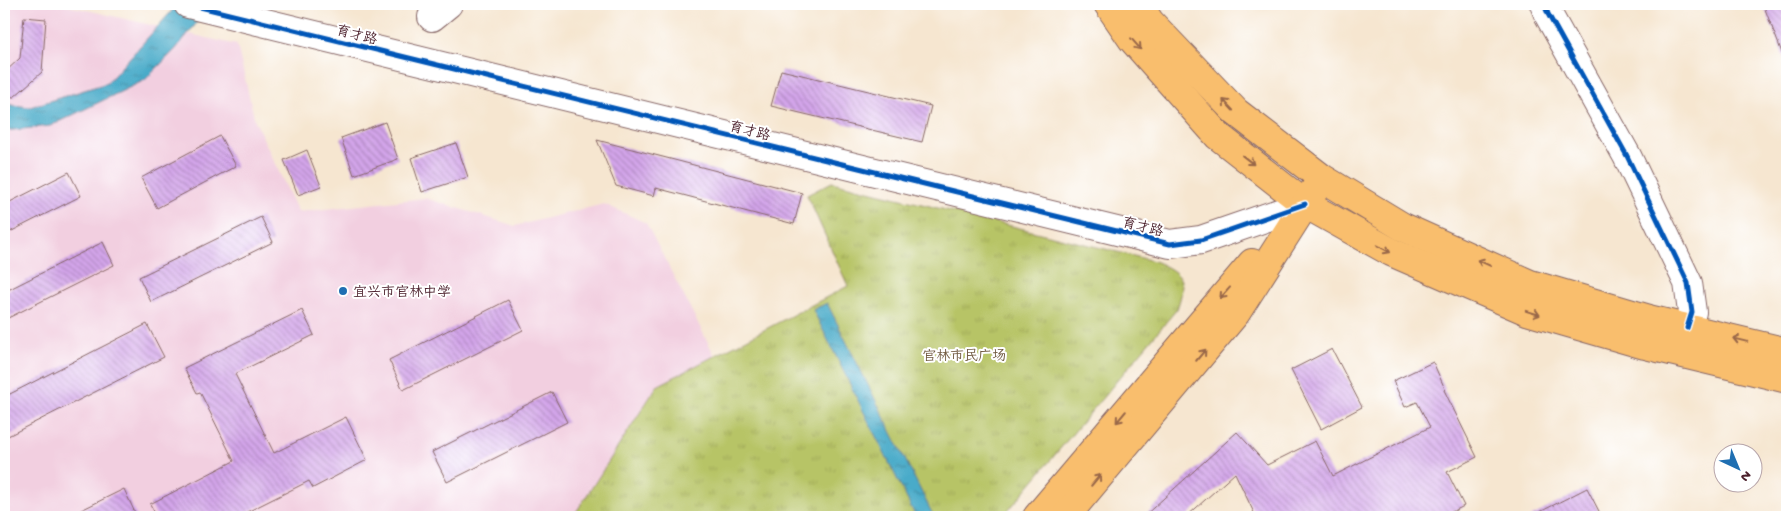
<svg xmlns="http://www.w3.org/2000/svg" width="1791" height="521" viewBox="0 0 1791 521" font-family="'Gochi Hand','LXGW WenKai TC',sans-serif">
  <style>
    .built { fill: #f2cfe0 }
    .park { fill: url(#park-tufts); stroke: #807248 }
    .water { fill: url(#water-ripples); stroke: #4a657a }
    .building { fill: url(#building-back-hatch) }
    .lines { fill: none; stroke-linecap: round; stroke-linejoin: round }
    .minor-casing { stroke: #866565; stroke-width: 30 }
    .major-casing { stroke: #866565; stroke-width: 30 }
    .minor { stroke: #fff; stroke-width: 28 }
    .major { stroke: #f9be6d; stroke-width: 28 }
    .cycleway-casing { stroke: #fff; stroke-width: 8 }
    .cycleway { stroke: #0057b8; stroke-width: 5 }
    .oneway { stroke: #996749 }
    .poi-dot { fill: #1f6fb2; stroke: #fff; stroke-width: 2 }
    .labels { text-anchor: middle; stroke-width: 4; stroke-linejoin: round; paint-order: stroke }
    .street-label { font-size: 14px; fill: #4a1f2b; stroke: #fff }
    .poi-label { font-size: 14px; fill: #4a1f2b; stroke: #fff; text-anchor: start }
    .park-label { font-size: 14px; fill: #705940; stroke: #fff }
  </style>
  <defs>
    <pattern id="park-tufts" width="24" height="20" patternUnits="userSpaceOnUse" patternTransform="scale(1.25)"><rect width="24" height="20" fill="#b7c466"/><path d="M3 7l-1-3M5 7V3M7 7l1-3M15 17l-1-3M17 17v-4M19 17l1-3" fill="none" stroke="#9fa859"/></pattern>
    <pattern id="water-ripples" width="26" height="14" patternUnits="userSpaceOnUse" patternTransform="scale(1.25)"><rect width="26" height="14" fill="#4aabc9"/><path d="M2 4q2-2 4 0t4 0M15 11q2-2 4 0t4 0" fill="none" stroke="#408ba3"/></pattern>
    <pattern id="building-back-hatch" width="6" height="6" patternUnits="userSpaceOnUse" patternTransform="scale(1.25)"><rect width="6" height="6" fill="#d3a5ea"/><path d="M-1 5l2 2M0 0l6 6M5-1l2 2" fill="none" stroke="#ad86be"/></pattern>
  </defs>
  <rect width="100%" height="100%" fill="#fff"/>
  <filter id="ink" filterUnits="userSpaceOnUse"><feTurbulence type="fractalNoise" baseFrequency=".02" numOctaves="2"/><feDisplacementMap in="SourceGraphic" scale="10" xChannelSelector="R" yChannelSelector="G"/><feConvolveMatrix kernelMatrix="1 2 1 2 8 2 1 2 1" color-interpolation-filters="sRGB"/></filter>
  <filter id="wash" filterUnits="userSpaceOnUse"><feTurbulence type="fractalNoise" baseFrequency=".0096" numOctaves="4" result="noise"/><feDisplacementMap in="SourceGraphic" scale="20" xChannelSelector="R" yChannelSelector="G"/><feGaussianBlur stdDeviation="1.12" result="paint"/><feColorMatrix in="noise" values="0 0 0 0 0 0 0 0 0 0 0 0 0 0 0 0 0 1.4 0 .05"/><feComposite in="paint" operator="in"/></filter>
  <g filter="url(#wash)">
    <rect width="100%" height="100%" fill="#f6e6d0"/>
    <path class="built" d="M 4,4 L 61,4 L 237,45 L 255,121 L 298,212 L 425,198 L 515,226 L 604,204 L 646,223 L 715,356 L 657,386 L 573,517 L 4,517 Z"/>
    <path class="park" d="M 832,182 L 1154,261 C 1183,273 1187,280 1177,309 L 1003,517 L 573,517 L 657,386 L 848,286 L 807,195 Z"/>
    <g class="water">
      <path d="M 178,4 L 212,4 L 175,50 L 145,80 L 50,126 L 4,131 L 4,104 L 30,107 L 107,83 Z"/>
      <path d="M 827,303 L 934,517 L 916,517 L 813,310 Z"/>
    </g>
    <g id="blocks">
      <g class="building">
        <path d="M 1763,4 L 1787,4 L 1787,62 L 1786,63 Z"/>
        <path d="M 24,17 L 46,19 L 42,72 L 14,97 L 4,96 L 4,73 L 20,58 Z"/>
        <path d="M 781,70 L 931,106 L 922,142 L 771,106 Z"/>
        <path d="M 385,122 L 398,159 L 354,175 L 341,138 Z"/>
        <path d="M 220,136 L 236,166 L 157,208 L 141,178 Z"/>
        <path d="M 597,140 L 802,193 L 794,224 L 656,188 L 654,196 L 616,186 Z"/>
        <path d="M 456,143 L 468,177 L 422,192 L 411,158 Z"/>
        <path d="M 307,150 L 321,186 L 298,195 L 284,160 Z"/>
        <path d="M 69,172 L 81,196 L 4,235 L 4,205 Z"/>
        <path d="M 261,217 L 273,242 L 151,302 L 139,277 Z"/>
        <path d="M 103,242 L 114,265 L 4,320 L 4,292 Z"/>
        <path d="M 508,300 L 523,330 L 403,390 L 389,360 Z"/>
        <path d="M 302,310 L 314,335 L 235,374 L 274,453 L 346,417 L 367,460 L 313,488 L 309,481 L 237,517 L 157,517 L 150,504 L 234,461 L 200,392 L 197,393 L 184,368 Z"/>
        <path d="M 147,324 L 164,357 L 4,438 L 4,397 Z"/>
        <path d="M 1332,349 L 1362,407 L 1321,429 L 1291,370 Z"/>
        <path d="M 1433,362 L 1445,389 L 1444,390 L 1477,457 L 1447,472 L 1464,506 L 1442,517 L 1256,517 L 1235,473 L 1186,517 L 1143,517 L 1237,432 L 1267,465 L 1315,441 L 1333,476 L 1430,427 L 1417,402 L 1405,407 L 1393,381 Z"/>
        <path d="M 552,392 L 567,422 L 447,482 L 432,452 Z"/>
        <path d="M 1587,488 L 1602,517 L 1530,517 Z"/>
        <path d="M 124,489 L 137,517 L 67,517 Z"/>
      </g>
    </g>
  </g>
  <g filter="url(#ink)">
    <use href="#blocks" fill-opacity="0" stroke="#866565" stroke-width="1"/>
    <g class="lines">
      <defs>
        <g id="minor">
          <path d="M 188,4 L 1170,244 L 1201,240 L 1305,204"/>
          <path d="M 1544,4 L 1548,14 L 1627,156 L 1688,283 L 1692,312 L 1687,328"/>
          <path d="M 432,17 L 448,4"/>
        </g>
        <g id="major">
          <path d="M 1108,4 L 1132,39 L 1218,136 L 1305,204 L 1391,252 L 1527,311 L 1645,345 L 1787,379"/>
          <path d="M 1138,4 L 1150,22 L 1236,112 L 1322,178 L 1403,227 L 1530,284 L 1649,319 L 1787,352"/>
          <path d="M 1037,517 L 1252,263"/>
          <path d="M 1065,517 L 1236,313 L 1315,189"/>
        </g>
      </defs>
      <use href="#minor" class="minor-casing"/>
      <use href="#major" class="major-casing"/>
      <use href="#minor" class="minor"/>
      <use href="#major" class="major"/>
      <defs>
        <g id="cycleway">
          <path d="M 188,4 L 1170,244 L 1201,240 L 1305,204"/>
          <path d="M 1544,4 L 1548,14 L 1627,156 L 1688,283 L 1692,312 L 1687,328"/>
        </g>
      </defs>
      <use href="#cycleway" class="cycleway-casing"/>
      <use href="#cycleway" class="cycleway"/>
    </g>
    <defs><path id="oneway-shaft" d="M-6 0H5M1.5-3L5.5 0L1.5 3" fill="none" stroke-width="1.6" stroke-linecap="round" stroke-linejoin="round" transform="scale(1.25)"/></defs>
    <g class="oneway">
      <use href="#oneway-shaft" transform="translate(1136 44) rotate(49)"/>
      <use href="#oneway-shaft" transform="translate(1228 105) rotate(-133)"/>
      <use href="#oneway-shaft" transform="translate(1248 160) rotate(38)"/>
      <use href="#oneway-shaft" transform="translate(1384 249) rotate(29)"/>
      <use href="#oneway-shaft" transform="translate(1484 263) rotate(-156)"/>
      <use href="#oneway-shaft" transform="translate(1225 293) rotate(132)"/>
      <use href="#oneway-shaft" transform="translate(1533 313) rotate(17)"/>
      <use href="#oneway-shaft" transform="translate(1740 340) rotate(-167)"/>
      <use href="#oneway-shaft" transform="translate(1201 355) rotate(-50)"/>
      <use href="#oneway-shaft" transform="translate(1121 417) rotate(130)"/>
      <use href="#oneway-shaft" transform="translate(1096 480) rotate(-50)"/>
    </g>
  </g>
  <circle class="poi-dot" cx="343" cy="291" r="5"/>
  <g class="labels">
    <g class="street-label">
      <text transform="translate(357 34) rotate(14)" y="5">育才路</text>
      <text transform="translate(750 130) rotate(14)" y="5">育才路</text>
      <text transform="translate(1143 226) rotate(14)" y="5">育才路</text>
    </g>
    <g class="poi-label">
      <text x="353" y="296">宜兴市官林中学</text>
    </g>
    <g class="park-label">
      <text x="964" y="360">官林市民广场</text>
    </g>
  </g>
  <rect width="1791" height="521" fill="none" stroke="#fff" stroke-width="20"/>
  <g transform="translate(1738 468) rotate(136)"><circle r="24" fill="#ffffff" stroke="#b7a5aa"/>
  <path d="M0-4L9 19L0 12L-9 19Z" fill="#1f6fb2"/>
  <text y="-8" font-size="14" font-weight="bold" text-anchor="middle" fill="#4a1f2b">N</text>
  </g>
</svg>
